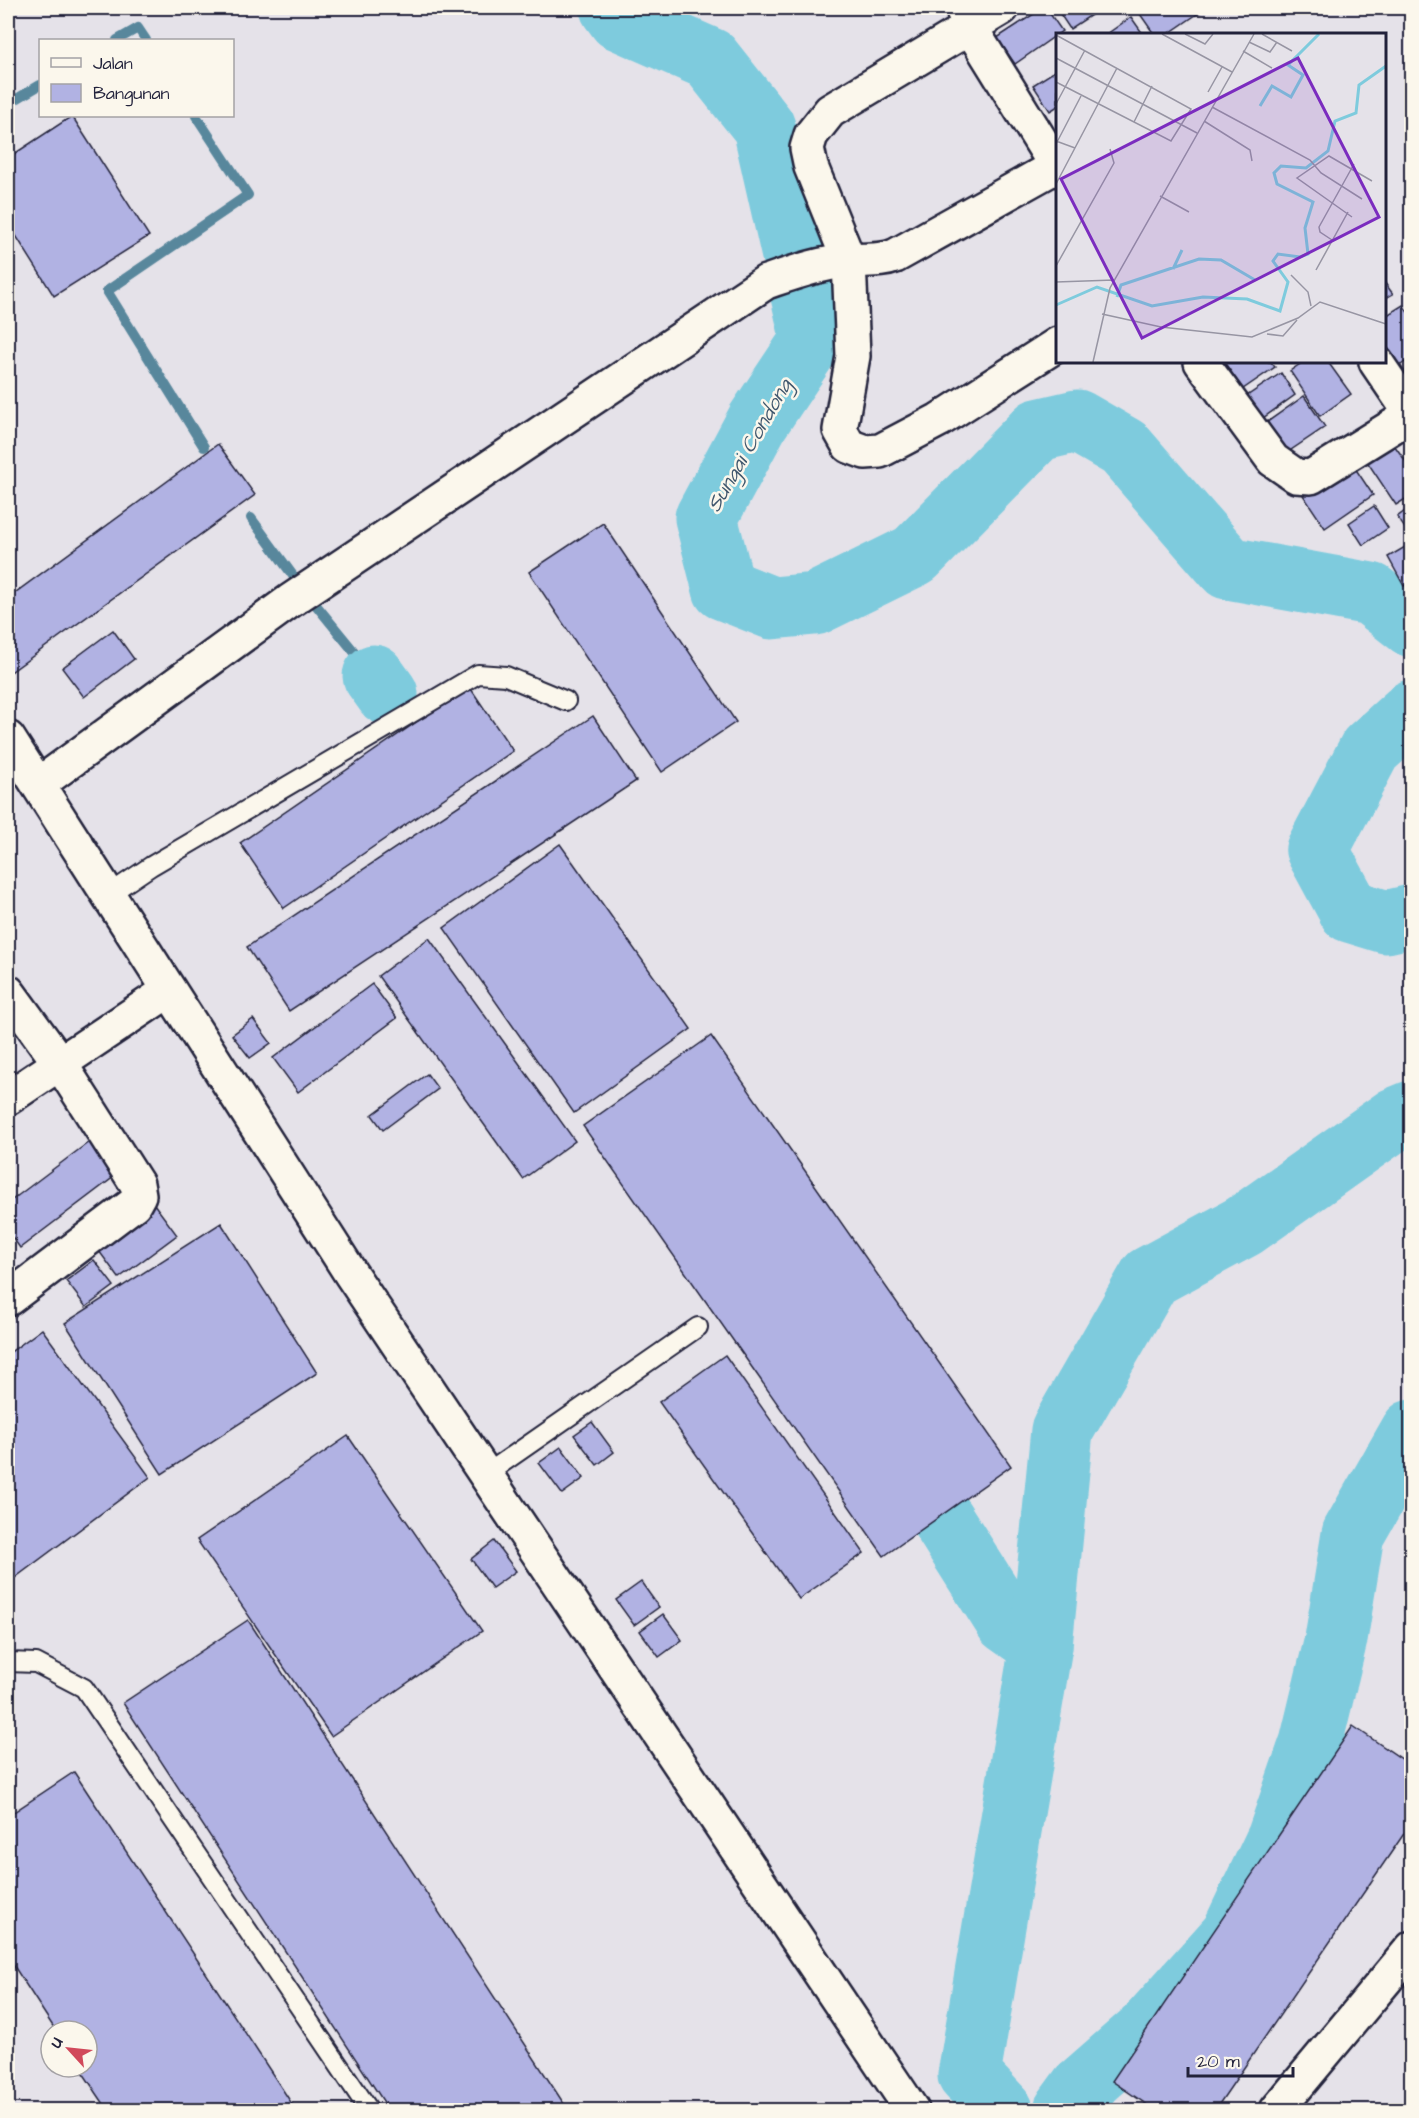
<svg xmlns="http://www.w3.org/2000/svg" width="1419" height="2118" viewBox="0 0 1419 2118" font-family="'Architects Daughter',sans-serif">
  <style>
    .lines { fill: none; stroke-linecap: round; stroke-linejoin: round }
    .stream { stroke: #59879c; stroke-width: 10 }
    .river { stroke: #7ecbdd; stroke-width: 63 }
    .building { fill: #b1b2e3; stroke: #22223b; stroke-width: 1.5 }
    .lane-casing { stroke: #22223b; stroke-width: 22 }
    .street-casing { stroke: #22223b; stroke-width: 38 }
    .lane { stroke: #fbf7ec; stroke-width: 18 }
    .street { stroke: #fbf7ec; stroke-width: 33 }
    .labels { text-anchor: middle; stroke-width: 5; stroke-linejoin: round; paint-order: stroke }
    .water-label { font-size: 21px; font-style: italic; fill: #3e556c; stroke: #fbf7ec }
    .inset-river { fill: none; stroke: #7ecbdd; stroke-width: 3 }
    .inset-road { fill: none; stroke: #9795a3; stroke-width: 1.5 }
    .view { fill: #7b2cbf; fill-opacity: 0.15; stroke: #7b2cbf; stroke-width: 3 }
    .inset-edge { fill: none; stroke: #22223b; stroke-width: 3 }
  </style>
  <rect width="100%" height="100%" fill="#e5e2e9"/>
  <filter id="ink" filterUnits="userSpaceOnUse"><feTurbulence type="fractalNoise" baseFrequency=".0167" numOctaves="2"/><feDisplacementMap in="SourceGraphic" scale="12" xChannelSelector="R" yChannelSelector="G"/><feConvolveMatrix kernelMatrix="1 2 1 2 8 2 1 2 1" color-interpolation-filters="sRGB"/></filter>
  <g filter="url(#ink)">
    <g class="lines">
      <g class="stream">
        <path d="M 117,40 L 138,28 L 146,40"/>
        <path d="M 8,86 L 13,101 L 40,85"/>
        <path d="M 196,116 L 248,195 L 107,291 L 204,447"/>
        <path d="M 251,518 L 294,577"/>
        <path d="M 316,605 L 374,676"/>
      </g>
      <g class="river">
        <path d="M 611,8 L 619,19 L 710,59 L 764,127 L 812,340 L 758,421 L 706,518 L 724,589 L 772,608 L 815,604 L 915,555 L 1038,430 L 1077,421 L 1124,448 L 1228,568 L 1371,594 L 1412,626"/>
        <path d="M 374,676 L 387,694"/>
        <path d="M 1412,711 L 1370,749 L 1317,850 L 1350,911 L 1386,922 L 1412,916"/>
        <path d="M 942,1519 L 1007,1622 L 1041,1646"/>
        <path d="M 1002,2110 L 969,2075 L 1041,1646 L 1062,1430 L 1150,1277 L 1244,1226 L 1395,1119 L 1412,1112"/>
        <path d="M 1065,2110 L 1081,2088 L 1146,2031 L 1232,1935 L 1278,1838 L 1311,1743 L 1336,1639 L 1353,1534 L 1412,1431"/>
      </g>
    </g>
    <g class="building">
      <path d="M 1043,8 L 1046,8 L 1062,31 L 1015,64 L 997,38 Z"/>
      <path d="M 1056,8 L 1102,8 L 1070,29 Z"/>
      <path d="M 1149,8 L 1206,8 L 1168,34 L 1154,34 L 1140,14 Z"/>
      <path d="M 1131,17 L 1143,34 L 1107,34 Z"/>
      <path d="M 1058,69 L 1058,106 L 1050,111 L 1033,85 Z"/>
      <path d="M 72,116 L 149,236 L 54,296 L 8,223 L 8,158 Z"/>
      <path d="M 1384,282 L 1393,294 L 1384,299 Z"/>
      <path d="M 1403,305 L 1412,318 L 1412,357 L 1398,367 L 1384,346 L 1384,317 Z"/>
      <path d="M 1224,362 L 1271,362 L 1275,367 L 1243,389 Z"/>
      <path d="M 1303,362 L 1328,362 L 1351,394 L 1320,416 L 1290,371 Z"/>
      <path d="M 1281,373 L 1295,395 L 1256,423 L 1241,400 Z"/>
      <path d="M 1304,396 L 1325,427 L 1276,460 L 1256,430 Z"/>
      <path d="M 1392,442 L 1412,470 L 1412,495 L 1396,505 L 1366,460 Z"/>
      <path d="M 218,444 L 255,495 L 8,674 L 8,598 Z"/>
      <path d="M 1349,459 L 1373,495 L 1325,528 L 1301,492 Z"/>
      <path d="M 1374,506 L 1388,528 L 1363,545 L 1349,523 Z"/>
      <path d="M 1412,506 L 1412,538 L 1397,517 Z"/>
      <path d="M 603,523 L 736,722 L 662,772 L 529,572 Z"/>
      <path d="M 1405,547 L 1412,558 L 1412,582 L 1404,586 L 1388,557 Z"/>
      <path d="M 113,630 L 134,659 L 84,697 L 62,668 Z"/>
      <path d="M 469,686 L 513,751 L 284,908 L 240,843 Z"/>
      <path d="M 593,716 L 636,781 L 289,1011 L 247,947 Z"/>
      <path d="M 560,844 L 691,1029 L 574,1113 L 444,928 Z"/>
      <path d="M 429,938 L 575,1141 L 523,1179 L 378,976 Z"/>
      <path d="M 372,984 L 397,1018 L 298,1092 L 273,1058 Z"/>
      <path d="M 253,1019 L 271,1043 L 250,1058 L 232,1035 Z"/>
      <path d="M 711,1036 L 1011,1466 L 884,1556 L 583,1126 Z"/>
      <path d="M 427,1074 L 438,1089 L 383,1130 L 372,1115 Z"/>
      <path d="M 97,1136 L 123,1170 L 20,1248 L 8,1231 L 8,1203 Z"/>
      <path d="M 151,1200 L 177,1235 L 119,1278 L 93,1243 Z"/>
      <path d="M 221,1223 L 317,1373 L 162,1474 L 65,1323 Z"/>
      <path d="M 94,1260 L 114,1286 L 86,1307 L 66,1281 Z"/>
      <path d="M 42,1329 L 150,1477 L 8,1583 L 8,1354 Z"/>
      <path d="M 725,1355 L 864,1553 L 799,1599 L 659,1402 Z"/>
      <path d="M 592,1422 L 614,1452 L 597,1465 L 574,1435 Z"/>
      <path d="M 348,1436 L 482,1631 L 331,1736 L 197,1540 Z"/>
      <path d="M 561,1447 L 584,1478 L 562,1494 L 539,1463 Z"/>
      <path d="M 494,1541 L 516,1571 L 492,1588 L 471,1559 Z"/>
      <path d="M 641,1582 L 659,1607 L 634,1625 L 616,1600 Z"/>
      <path d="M 663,1614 L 682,1640 L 659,1657 L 640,1631 Z"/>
      <path d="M 248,1620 L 568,2110 L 389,2110 L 123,1703 Z"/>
      <path d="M 1353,1726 L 1412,1766 L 1412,1822 L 1215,2110 L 1155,2110 L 1112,2081 Z"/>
      <path d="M 74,1772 L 296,2110 L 108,2110 L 79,2067 L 87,2067 L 87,2031 L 56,2031 L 8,1957 L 8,1816 Z"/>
    </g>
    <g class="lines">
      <defs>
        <g id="lane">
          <path d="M 108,895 L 151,866 L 478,674 L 506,676 L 566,701"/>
          <path d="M 485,1475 L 698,1327"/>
          <path d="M 8,1662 L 36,1663 L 84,1688 L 369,2110"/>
        </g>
        <g id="street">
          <path d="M 962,8 L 970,27 L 1058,169"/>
          <path d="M 1002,8 L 830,111 L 811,135 L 807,148 L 811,167 L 849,261 L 853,356 L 840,430 L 849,446 L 865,452 L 880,451 L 939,420 L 1058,344"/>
          <path d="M 1201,362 L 1273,460 L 1296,476 L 1311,477 L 1411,415"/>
          <path d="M 1376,362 L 1412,415"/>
          <path d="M 8,738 L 351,1274 L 912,2110"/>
          <path d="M 39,784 L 290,601 L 766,282 C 793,273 820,263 849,261 C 866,259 880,262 895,256 L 1058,165"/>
          <path d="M 8,992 L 59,1062 L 137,1184 L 139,1195 L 134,1204 L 8,1299"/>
          <path d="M 8,1098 L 168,991"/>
          <path d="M 1277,2110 L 1412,1948"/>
        </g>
      </defs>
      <use href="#lane" class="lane-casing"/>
      <use href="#street" class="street-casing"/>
      <use href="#lane" class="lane"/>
      <use href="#street" class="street"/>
    </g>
  </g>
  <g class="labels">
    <g class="water-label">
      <text transform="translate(749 445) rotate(-60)" y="7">Sungai Condong</text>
    </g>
  </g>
  <g transform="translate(1056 33)">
    <rect width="330" height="330" fill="#e5e2e9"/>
    <path class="inset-river" d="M 204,73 L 216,53 L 235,64 L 247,42 L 232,32 L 263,1M 117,236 L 126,217M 61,264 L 65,252 L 143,226 L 165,227 L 199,247M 0,272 L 41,254 L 96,273 L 147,264 L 191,266 L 224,278 L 232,249 L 217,228 L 222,221 L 244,224 L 252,221 L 249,195 L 257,169 L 221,151 L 218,140 L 225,133 L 250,135 L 272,118 L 279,88 L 300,80 L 303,52 L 330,33"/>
    <path class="inset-road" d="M 106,1 L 176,39M 129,1 L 149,11 L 157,1M 206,1 L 236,18M 0,2 L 135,76 L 115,108 L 0,49M 193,9 L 214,19 L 221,9M 187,18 L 216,35M 0,25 L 141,100M 152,59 L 166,34M 0,71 L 29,17M 156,74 L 254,127 L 265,140 L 306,166M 148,88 L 194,117 L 196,128M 78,89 L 96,53M 0,108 L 19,115M 0,111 L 25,63M 0,151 L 61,35M 104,163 L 133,179M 296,184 L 241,145 L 273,123 L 316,148M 276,207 L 264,199 L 263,194 L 298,131M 0,233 L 58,130 L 54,116M 260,237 L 292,179M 235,242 L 252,259 L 255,273M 0,249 L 58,247M 46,281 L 105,294 L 196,304 L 242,285 L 264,269 L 330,291M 211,301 L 227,303 L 241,287M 37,329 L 54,255 L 198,1"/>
    <path class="view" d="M 242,25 L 323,184 L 86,305 L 5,146 Z"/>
    <rect width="330" height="330" class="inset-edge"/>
  </g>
  <rect width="1419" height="2118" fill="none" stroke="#fbf7ec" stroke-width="30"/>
  <rect x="15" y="15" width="1389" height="2088" fill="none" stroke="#22223b" stroke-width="2" filter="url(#ink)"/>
  <rect x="39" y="39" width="195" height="78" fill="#fbf7ec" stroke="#a4a2a5" stroke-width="1.5"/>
  <rect x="51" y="58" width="30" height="9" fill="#fbf7ec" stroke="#a4a2a5" stroke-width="1.5"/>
  <text x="93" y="69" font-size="18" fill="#22223b">Jalan</text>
  <rect x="51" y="84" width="30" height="18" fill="#b1b2e3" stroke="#a4a2a5" stroke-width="1.5"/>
  <text x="93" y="99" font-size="18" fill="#22223b">Bangunan</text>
  <g transform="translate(69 2049) rotate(297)"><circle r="28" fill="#fbf7ec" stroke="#a4a2a5" stroke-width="1.5"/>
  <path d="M0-4.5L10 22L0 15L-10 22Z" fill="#d1495b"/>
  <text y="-9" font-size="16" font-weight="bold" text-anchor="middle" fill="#22223b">U</text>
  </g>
  <path d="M1188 2067v9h105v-9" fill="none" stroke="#22223b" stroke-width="3"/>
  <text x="1197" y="2067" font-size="18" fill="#22223b" stroke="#fbf7ec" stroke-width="4.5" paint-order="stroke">20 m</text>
</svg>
